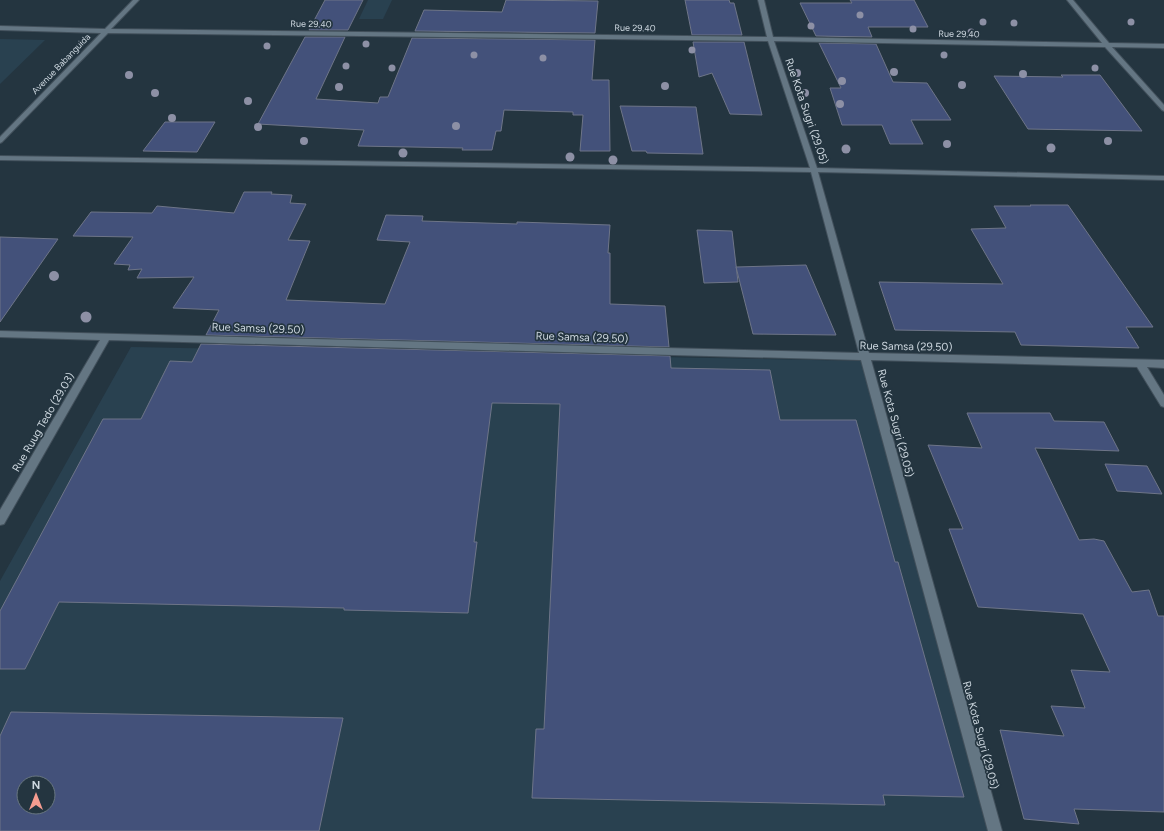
<svg xmlns="http://www.w3.org/2000/svg" width="1164" height="831" viewBox="0 0 1164 831" font-family="Figtree,sans-serif">
  <style>
    .built { fill: #294150; fill-rule: evenodd }
    .building { fill: #43517a; stroke: #6e7588; fill-rule: evenodd }
    .lines { fill: none; stroke-linecap: round; stroke-linejoin: round }
    .minor-casing { stroke: #42505b; stroke-width: 2 }
    .minor { fill: #647683; fill-rule: evenodd }
    .tree { fill: #8d90a5 }
    .labels { text-anchor: middle; stroke-width: 3.5; stroke-linejoin: round; paint-order: stroke }
    .far-street-label { font-size: 9px; fill: #cdd7df; stroke: #243540 }
    .street-label { font-size: 11px; fill: #cdd7df; stroke: #243540 }
  </style>
  <rect width="100%" height="100%" fill="#243540"/>
  <g class="built">
    <path d="M 368,0 L 392,0 L 383,19 L 359,19 Z"/>
    <path d="M 0,39 L 45,40 L 0,84 Z"/>
    <path d="M 131,347 L 862,361 L 998,831 L 0,831 L 0,581 ZM 24,783 L 48,783 L 48,807 L 24,807 Z"/>
  </g>
  <g class="building">
    <path d="M 325,0 L 363,0 L 348,30 L 309,30 Z"/>
    <path d="M 506,0 L 598,1 L 595,33 L 415,31 L 424,10 L 502,12 Z"/>
    <path d="M 685,0 L 729,0 L 730,3 L 734,3 L 742,35 L 692,35 Z"/>
    <path d="M 850,0 L 914,0 L 928,27 L 868,27 L 872,37 L 816,36 L 800,3 L 852,3 Z"/>
    <path d="M 305,37 L 345,37 L 316,99 L 378,103 L 380,97 L 388,97 L 412,38 L 595,40 L 592,80 L 609,80 L 610,151 L 580,151 L 583,115 L 573,115 L 573,112 L 504,110 L 501,131 L 496,131 L 492,150 L 462,150 L 463,148 L 358,146 L 364,130 L 258,124 Z"/>
    <path d="M 693,42 L 744,42 L 762,115 L 730,114 L 712,73 L 699,77 Z"/>
    <path d="M 819,43 L 876,44 L 893,82 L 927,83 L 951,120 L 911,120 L 923,144 L 890,144 L 882,125 L 842,125 L 830,88 L 841,88 Z"/>
    <path d="M 1061,75 L 1100,75 L 1142,131 L 1028,129 L 994,76 L 1063,77 Z"/>
    <path d="M 620,106 L 696,107 L 703,154 L 647,153 L 646,151 L 632,151 Z"/>
    <path d="M 165,122 L 215,122 L 197,152 L 143,151 Z"/>
    <path d="M 244,192 L 272,192 L 271,194 L 292,195 L 290,203 L 306,204 L 288,240 L 310,241 L 286,300 L 385,304 L 410,242 L 377,240 L 386,215 L 423,216 L 422,221 L 517,224 L 517,222 L 610,225 L 608,253 L 610,253 L 610,304 L 665,306 L 669,347 L 206,335 L 219,310 L 173,308 L 194,277 L 137,278 L 142,269 L 128,270 L 130,265 L 114,264 L 133,237 L 73,236 L 91,212 L 152,213 L 157,206 L 234,213 Z"/>
    <path d="M 1030,205 L 1068,205 L 1153,327 L 1126,327 L 1139,348 L 1021,345 L 1015,332 L 895,330 L 879,282 L 1003,284 L 971,229 L 1006,228 L 994,206 L 1031,206 Z"/>
    <path d="M 697,230 L 732,231 L 738,282 L 704,283 Z"/>
    <path d="M 0,237 L 58,239 L 0,322 Z"/>
    <path d="M 806,265 L 836,335 L 753,334 L 736,267 Z"/>
    <path d="M 201,344 L 670,356 L 671,368 L 770,370 L 780,420 L 856,420 L 895,562 L 898,562 L 964,797 L 883,795 L 885,805 L 532,798 L 536,729 L 544,729 L 560,404 L 492,403 L 474,542 L 477,542 L 468,613 L 344,610 L 344,608 L 59,602 L 25,669 L 0,669 L 0,611 L 103,419 L 141,419 L 170,361 L 192,362 Z"/>
    <path d="M 967,413 L 1050,413 L 1054,421 L 1104,422 L 1119,451 L 1035,448 L 1079,540 L 1094,539 L 1104,541 L 1132,592 L 1149,590 L 1158,616 L 1164,616 L 1164,812 L 1074,809 L 1079,824 L 1024,819 L 1000,730 L 1064,736 L 1051,706 L 1085,708 L 1071,670 L 1110,672 L 1083,614 L 978,607 L 949,529 L 963,529 L 928,445 L 982,448 Z"/>
    <path d="M 1105,464 L 1147,466 L 1162,494 L 1117,491 Z"/>
    <path d="M 11,712 L 343,718 L 319,831 L 0,831 L 0,736 ZM 24,783 L 48,783 L 48,807 L 24,807 Z"/>
  </g>
  <g class="lines">
    <defs>
      <path id="minor" d="M 133,0 L 139,0 L 111,29 L 767,37 L 758,0 L 764,0 L 773,37 L 1102,43 L 1067,0 L 1073,0 L 1109,43 L 1164,44 L 1164,48 L 1112,47 L 1164,105 L 1164,111 L 1162,110 L 1105,47 L 774,41 L 817,168 L 1164,176 L 1164,180 L 818,172 L 869,353 L 1164,360 L 1164,368 L 1147,367 L 1164,395 L 1164,407 L 1161,406 L 1137,367 L 871,360 L 1002,831 L 988,831 L 861,360 L 109,340 L 4,524 L 0,525 L 0,510 L 100,340 L 0,337 L 0,331 L 859,353 L 811,172 L 0,160 L 0,156 L 810,168 L 768,41 L 108,33 L 2,142 L 0,143 L 0,137 L 101,33 L 0,30 L 0,26 L 105,29 Z"/>
    </defs>
    <use href="#minor" class="minor-casing"/>
    <use href="#minor" class="minor"/>
  </g>
  <g class="tree">
    <circle cx="860" cy="15" r="3.5"/>
    <circle cx="983" cy="22" r="3.5"/>
    <circle cx="1131" cy="22" r="3.5"/>
    <circle cx="1014" cy="23" r="3.5"/>
    <circle cx="811" cy="26" r="3.5"/>
    <circle cx="913" cy="29" r="3.5"/>
    <circle cx="971" cy="32" r="3.5"/>
    <circle cx="366" cy="44" r="3.5"/>
    <circle cx="267" cy="46" r="3.5"/>
    <circle cx="692" cy="50" r="3.5"/>
    <circle cx="474" cy="55" r="3.5"/>
    <circle cx="944" cy="55" r="3.5"/>
    <circle cx="543" cy="58" r="3.5"/>
    <circle cx="346" cy="66" r="3.5"/>
    <circle cx="392" cy="68" r="3.5"/>
    <circle cx="1095" cy="68" r="3.5"/>
    <circle cx="894" cy="72" r="4"/>
    <circle cx="797" cy="73" r="4"/>
    <circle cx="1023" cy="74" r="4"/>
    <circle cx="129" cy="75" r="4"/>
    <circle cx="842" cy="81" r="4"/>
    <circle cx="962" cy="85" r="4"/>
    <circle cx="665" cy="86" r="4"/>
    <circle cx="339" cy="87" r="4"/>
    <circle cx="155" cy="93" r="4"/>
    <circle cx="805" cy="93" r="4"/>
    <circle cx="248" cy="101" r="4"/>
    <circle cx="840" cy="104" r="4"/>
    <circle cx="172" cy="118" r="4"/>
    <circle cx="456" cy="126" r="4"/>
    <circle cx="258" cy="127" r="4"/>
    <circle cx="304" cy="141" r="4"/>
    <circle cx="1108" cy="141" r="4"/>
    <circle cx="947" cy="144" r="4"/>
    <circle cx="1051" cy="148" r="4.5"/>
    <circle cx="846" cy="149" r="4.5"/>
    <circle cx="403" cy="153" r="4.5"/>
    <circle cx="570" cy="157" r="4.5"/>
    <circle cx="613" cy="160" r="4.5"/>
    <circle cx="54" cy="276" r="5"/>
    <circle cx="86" cy="317" r="5.5"/>
  </g>
  <g class="labels">
    <g class="far-street-label">
      <text transform="translate(311 24) rotate(1)" y="3">Rue 29.40</text>
      <text transform="translate(635 28) rotate(1)" y="3">Rue 29.40</text>
      <text transform="translate(959 34) rotate(1)" y="3">Rue 29.40</text>
      <text transform="translate(61 64) rotate(-46)" y="3">Avenue Babanguida</text>
    </g>
    <g class="street-label">
      <text transform="translate(807 111) rotate(71)" y="4">Rue Kota Sugri (29.05)</text>
      <text transform="translate(258 328) rotate(2)" y="4">Rue Samsa (29.50)</text>
      <text transform="translate(582 337) rotate(2)" y="4">Rue Samsa (29.50)</text>
      <text transform="translate(906 346) rotate(1)" y="4">Rue Samsa (29.50)</text>
      <text transform="translate(43 422) rotate(-60)" y="4">Rue Ruug Tedo (29.03)</text>
      <text transform="translate(896 423) rotate(75)" y="4">Rue Kota Sugri (29.05)</text>
      <text transform="translate(981 735) rotate(75)" y="4">Rue Kota Sugri (29.05)</text>
    </g>
  </g>
  <g transform="translate(36 795)"><circle r="19" fill="#243540" stroke="#687680"/>
  <path d="M0-3L7 15L0 10L-7 15Z" fill="#f59c90"/>
  <text y="-6" font-size="11" font-weight="bold" text-anchor="middle" fill="#cdd7df">N</text>
  </g>
</svg>
